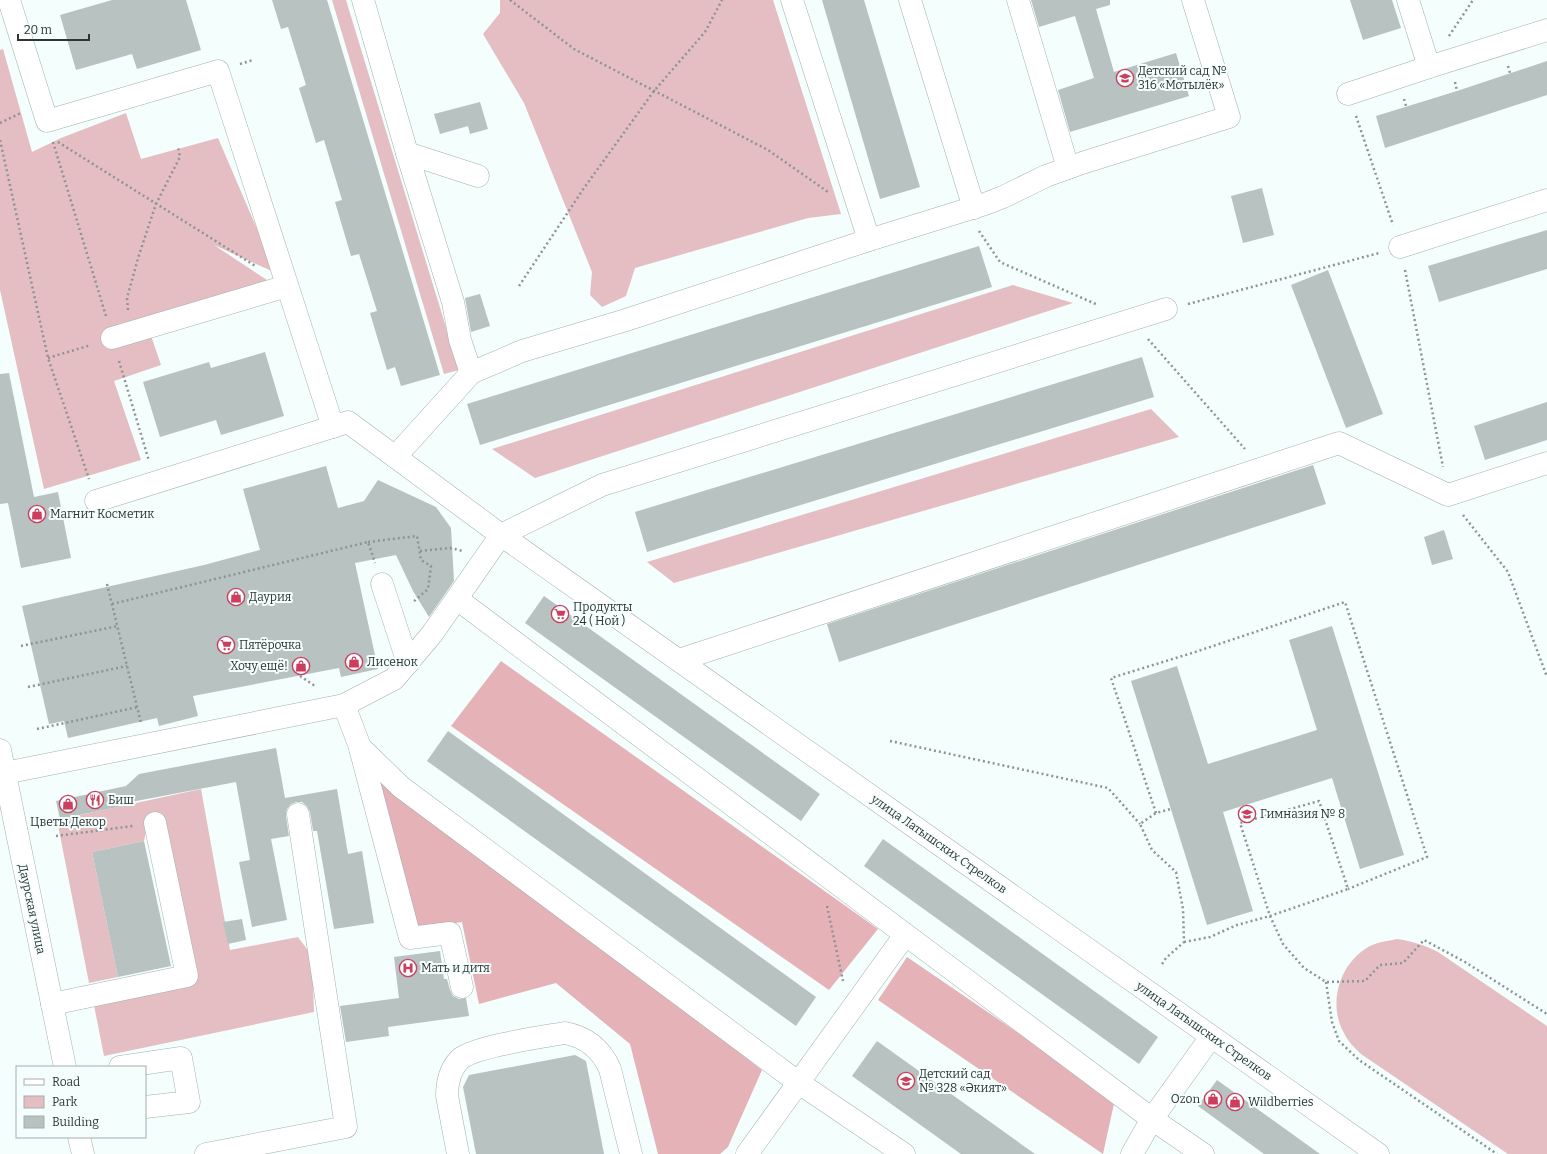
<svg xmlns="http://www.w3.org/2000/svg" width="1547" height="1154" viewBox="0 0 1547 1154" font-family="Bitter,serif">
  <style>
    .green { fill: #e4bec2 }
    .forest { fill: #e5b2b7 }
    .building { fill: #b7c2c1 }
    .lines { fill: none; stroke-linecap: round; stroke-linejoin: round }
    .minor-casing { stroke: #a5b0ae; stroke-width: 23 }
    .path { stroke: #8d9493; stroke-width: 2.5; stroke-dasharray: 2 3; stroke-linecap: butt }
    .minor { stroke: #fff; stroke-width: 22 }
    .labels { text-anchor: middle; stroke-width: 4; stroke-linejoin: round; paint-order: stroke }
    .poi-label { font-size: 12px; fill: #303433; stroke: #f3fefd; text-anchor: start }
    .street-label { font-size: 12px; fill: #303433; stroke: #f3fefd }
  </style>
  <rect width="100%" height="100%" fill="#f3fefd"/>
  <g class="green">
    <path d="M 332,0 L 346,0 L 459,370 L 444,374 Z"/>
    <path d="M 500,0 L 773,0 L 841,214 L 808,218 L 635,268 L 626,296 L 602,307 L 590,295 L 592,272 L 524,103 L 483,34 L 500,13 Z"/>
    <path d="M 3,49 L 32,152 L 61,138 L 126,113 L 141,159 L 218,138 L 276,273 L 214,245 L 273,284 L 146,321 L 161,365 L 114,381 L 141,460 L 44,489 L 0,290 L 0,50 Z"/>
    <path d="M 1013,285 L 1073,303 L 535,478 L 492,449 Z"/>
    <path d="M 1151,409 L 1179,437 L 674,583 L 647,562 Z"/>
    <path d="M 201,789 L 230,950 L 298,937 L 312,956 L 314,1012 L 104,1056 L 93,1000 L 190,980 L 149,817 L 144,841 L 92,852 L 118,977 L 89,983 L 57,820 Z"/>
    <path d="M 1397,939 C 1412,941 1424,945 1438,952 L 1547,1026 L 1547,1154 L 1508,1154 L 1361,1054 C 1355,1048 1348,1042 1344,1033 C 1327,1003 1340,962 1370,946 C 1378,942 1388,941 1397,939 Z"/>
  </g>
  <g class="forest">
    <path d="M 501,661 L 878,929 L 829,990 L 451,726 Z"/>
    <path d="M 377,773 L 762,1070 L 728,1147 L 720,1154 L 658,1154 L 630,1044 L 556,983 L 479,1004 L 462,922 L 414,929 Z"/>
    <path d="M 907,957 L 1115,1099 L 1103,1154 L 878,1000 Z"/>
  </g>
  <g class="building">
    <path d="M 112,0 L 186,0 L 201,50 L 137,69 L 132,54 L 76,70 L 60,15 Z"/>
    <path d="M 272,0 L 327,0 L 440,375 L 401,386 L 395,367 L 387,370 L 370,313 L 377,311 L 359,254 L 351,256 L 335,202 L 342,200 L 324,140 L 316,143 L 299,88 L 306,85 L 288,27 L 281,29 Z"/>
    <path d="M 822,0 L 864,0 L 920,187 L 880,199 Z"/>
    <path d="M 1031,0 L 1110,0 L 1110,5 L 1096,9 L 1114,72 L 1176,53 L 1189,96 L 1070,132 L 1058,90 L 1094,78 L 1075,16 L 1039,27 Z"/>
    <path d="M 1350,0 L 1392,0 L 1401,28 L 1363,40 Z"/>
    <path d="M 1547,61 L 1547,95 L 1385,148 L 1376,116 L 1457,91 Z"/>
    <path d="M 480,102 L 488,129 L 470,134 L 468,126 L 440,134 L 434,114 Z"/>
    <path d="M 1262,188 L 1274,235 L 1243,243 L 1231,196 Z"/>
    <path d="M 1547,230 L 1547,269 L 1439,302 L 1428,266 Z"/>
    <path d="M 979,246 L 992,287 L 480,445 L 467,404 Z"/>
    <path d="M 1328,270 L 1383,414 L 1346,428 L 1291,285 Z"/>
    <path d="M 480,294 L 490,326 L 471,332 L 465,298 Z"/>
    <path d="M 265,352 L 284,416 L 221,435 L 216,420 L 160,437 L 143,382 L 209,362 L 211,368 Z"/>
    <path d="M 1142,357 L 1154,397 L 647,552 L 635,512 Z"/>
    <path d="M 9,373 L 34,497 L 58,492 L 71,558 L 21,568 L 8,503 L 0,504 L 0,374 Z"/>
    <path d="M 1547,402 L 1547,440 L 1485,460 L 1474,426 Z"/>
    <path d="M 1313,465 L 1326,504 L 839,662 L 827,624 Z"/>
    <path d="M 326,466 L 338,508 L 364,501 L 378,480 L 436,507 L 451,528 L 454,581 L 429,617 L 413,591 L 396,555 L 355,563 L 378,669 L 341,677 L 339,668 L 193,696 L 198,716 L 159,726 L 157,718 L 68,738 L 64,721 L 49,724 L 22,606 L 204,565 L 260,550 L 243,489 Z"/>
    <path d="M 1444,530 L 1453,559 L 1432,565 L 1424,537 Z"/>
    <path d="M 544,596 L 820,794 L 801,821 L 525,623 Z"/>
    <path d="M 1332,626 L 1404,855 L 1360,869 L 1332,778 L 1223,812 L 1253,911 L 1207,925 L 1131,681 L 1177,666 L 1208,764 L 1317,730 L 1289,640 Z"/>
    <path d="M 448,731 L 816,997 L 796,1026 L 427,761 Z"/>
    <path d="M 276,748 L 285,798 L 337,789 L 348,854 L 362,851 L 374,923 L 334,929 L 317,831 L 313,831 L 310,812 L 307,806 L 302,802 L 296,802 L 291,804 L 287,809 L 286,816 L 289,836 L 271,839 L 287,920 L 252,927 L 239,862 L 250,860 L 236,782 L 131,802 L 132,804 L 60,819 L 56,801 L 126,786 L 139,774 Z"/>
    <path d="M 883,839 L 1158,1037 L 1139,1064 L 864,866 Z"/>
    <path d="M 144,841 L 171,966 L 118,977 L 92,852 Z"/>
    <path d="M 242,919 L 246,940 L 228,944 L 223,922 Z"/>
    <path d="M 440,951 L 444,979 L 447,979 L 450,990 L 453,996 L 459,999 L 466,998 L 469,1016 L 388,1027 L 389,1036 L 346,1042 L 340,1006 L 399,998 L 394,957 Z"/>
    <path d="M 877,1041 L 1035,1154 L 961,1154 L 852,1076 Z"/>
    <path d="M 575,1055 L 586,1061 L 604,1154 L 476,1154 L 463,1087 L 469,1075 Z"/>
    <path d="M 1217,1080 L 1320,1154 L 1264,1154 L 1198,1106 Z"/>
  </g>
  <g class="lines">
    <defs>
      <g id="minor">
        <path d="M 9,0 L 47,121 L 218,71 L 333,427"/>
        <path d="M 363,0 L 407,153 L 453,302 L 460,340 L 471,373 L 522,351 L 626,320 L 869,240 L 792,0"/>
        <path d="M 910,0 L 974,208"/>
        <path d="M 1018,0 L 1068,168"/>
        <path d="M 1408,0 L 1429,67 L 1547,30"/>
        <path d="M 1348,94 L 1429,67"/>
        <path d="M 407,153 L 478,176"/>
        <path d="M 869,240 L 985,204 L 1003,197 L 1046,176 L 1082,163 L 1229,117 L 1193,0"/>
        <path d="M 1400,247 L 1547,200"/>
        <path d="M 112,338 L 287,286"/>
        <path d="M 395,457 L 471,373"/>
        <path d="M 96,501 L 348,422 L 501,535 L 1378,1154"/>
        <path d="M 382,584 L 408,663"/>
        <path d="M 457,599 L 1152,1119 L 1211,1037"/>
        <path d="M 679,660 L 1339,443 L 1448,495 L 1547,463"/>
        <path d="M 344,705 L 360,747 L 401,787 L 799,1083 L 904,1154"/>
        <path d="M 360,748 L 410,938 L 450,933 L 462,987"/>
        <path d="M 0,750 L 65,1067"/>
        <path d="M 0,774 L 344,705 L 394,679 L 432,634 L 501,535 L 602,485 L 1166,309"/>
        <path d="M 52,1004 L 187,976 L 155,823"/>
        <path d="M 120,1067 L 181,1058 L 189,1102 L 145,1107"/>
        <path d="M 79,1137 L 83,1154"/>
        <path d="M 206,1154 L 346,1127 L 298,814"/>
        <path d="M 458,1154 L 447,1096 C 447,1082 450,1069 460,1059 C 476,1046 542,1037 565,1033 C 587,1037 601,1049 610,1069 L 631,1154"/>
        <path d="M 747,1154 L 905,935"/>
        <path d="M 1132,1154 L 1152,1119 L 1203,1154"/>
      </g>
    </defs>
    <use href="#minor" class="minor-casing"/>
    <g class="path">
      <path d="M 510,0 L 574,49 L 768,150 L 828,192"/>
      <path d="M 1449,36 L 1473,0"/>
      <path d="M 240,64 L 253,60"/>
      <path d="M 1508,66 L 1510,73"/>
      <path d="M 1455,82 L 1457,91"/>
      <path d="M 1404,99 L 1406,106"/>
      <path d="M 1356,116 L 1393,225"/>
      <path d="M 0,123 L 21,113"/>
      <path d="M 0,140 L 48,358 L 89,479"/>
      <path d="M 53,142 L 106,316"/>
      <path d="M 58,142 L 257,267"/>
      <path d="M 979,231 L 1000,262 L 1098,305"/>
      <path d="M 1405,270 L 1443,467"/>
      <path d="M 519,286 L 584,188 L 654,91 L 705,32 L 722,0"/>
      <path d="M 1188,304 L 1379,253"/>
      <path d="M 128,310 L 127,298 L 139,255 L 156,204 L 180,157 L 178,147"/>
      <path d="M 1148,339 L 1245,449"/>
      <path d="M 48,358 L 91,345"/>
      <path d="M 119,361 L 149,461"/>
      <path d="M 1463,515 L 1508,572 L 1547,677"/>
      <path d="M 368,542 L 417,536 L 421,560 L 431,566 L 428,589 L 412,603"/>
      <path d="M 420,551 L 450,548 L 463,551"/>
      <path d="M 107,584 L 141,723"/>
      <path d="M 112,604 L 368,542 L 375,563"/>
      <path d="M 21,646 L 118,626"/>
      <path d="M 300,676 L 315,686"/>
      <path d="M 28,687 L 127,666"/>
      <path d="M 37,729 L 138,707"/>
      <path d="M 890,741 L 1108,788 L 1140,824"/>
      <path d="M 1156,813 L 1111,678 L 1192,653 L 1345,602 L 1427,857 L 1348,889"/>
      <path d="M 56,836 L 133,826"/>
      <path d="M 827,906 L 843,981"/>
      <path d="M 1184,942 L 1210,937 L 1237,925 L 1270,916 L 1348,889 L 1319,801 L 1240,823 L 1270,916 L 1283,944 L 1304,968 L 1326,982 L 1365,981 L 1380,965 L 1403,963 L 1424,940 L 1465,962 L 1547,1014"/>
      <path d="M 1162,964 L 1166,958 L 1184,942 L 1183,909 L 1176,872 L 1152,850 L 1140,824 L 1156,813 L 1171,809"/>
      <path d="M 1326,982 L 1332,1022 L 1339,1041 L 1359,1060 L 1497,1154"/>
    </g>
    <use href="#minor" class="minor"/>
  </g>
  <defs>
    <symbol id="school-ring" viewBox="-11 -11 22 22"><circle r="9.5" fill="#f3fefd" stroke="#cd3e5e" stroke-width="1.5"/><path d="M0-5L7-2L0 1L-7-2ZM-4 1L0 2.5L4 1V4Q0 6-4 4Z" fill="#cd3e5e"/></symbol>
    <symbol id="shop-ring" viewBox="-11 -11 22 22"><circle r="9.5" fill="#f3fefd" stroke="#cd3e5e" stroke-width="1.5"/><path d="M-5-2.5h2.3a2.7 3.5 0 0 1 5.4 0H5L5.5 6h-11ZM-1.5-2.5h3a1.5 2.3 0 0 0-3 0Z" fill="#cd3e5e"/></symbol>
    <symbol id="supermarket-ring" viewBox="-11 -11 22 22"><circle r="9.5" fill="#f3fefd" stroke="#cd3e5e" stroke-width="1.5"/><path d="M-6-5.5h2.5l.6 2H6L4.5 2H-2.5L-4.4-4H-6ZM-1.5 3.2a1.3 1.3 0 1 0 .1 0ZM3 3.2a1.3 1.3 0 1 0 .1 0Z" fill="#cd3e5e"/></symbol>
    <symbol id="restaurant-ring" viewBox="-11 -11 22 22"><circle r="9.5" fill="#f3fefd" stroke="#cd3e5e" stroke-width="1.5"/><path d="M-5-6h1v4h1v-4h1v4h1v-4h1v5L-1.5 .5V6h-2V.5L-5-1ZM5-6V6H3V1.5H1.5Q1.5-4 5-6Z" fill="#cd3e5e"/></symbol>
    <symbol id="hospital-ring" viewBox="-11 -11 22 22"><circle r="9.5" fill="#f3fefd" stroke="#cd3e5e" stroke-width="1.5"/><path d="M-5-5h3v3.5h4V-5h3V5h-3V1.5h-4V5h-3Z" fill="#cd3e5e"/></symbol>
  </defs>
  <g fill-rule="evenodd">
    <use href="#school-ring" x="1115" y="68" width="20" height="20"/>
    <use href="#shop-ring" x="27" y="504" width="20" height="20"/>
    <use href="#shop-ring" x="226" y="587" width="20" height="20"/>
    <use href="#supermarket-ring" x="550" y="604" width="20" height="20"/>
    <use href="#supermarket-ring" x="216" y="635" width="20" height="20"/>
    <use href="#shop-ring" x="344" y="652" width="20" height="20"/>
    <use href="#shop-ring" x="291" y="656" width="20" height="20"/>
    <use href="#restaurant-ring" x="85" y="790" width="20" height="20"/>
    <use href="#shop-ring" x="58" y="794" width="20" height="20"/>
    <use href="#school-ring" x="1237" y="804" width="20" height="20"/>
    <use href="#hospital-ring" x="398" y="958" width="20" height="20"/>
    <use href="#school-ring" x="896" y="1071" width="20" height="20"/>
    <use href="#shop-ring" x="1203" y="1089" width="20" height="20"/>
    <use href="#shop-ring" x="1225" y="1092" width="20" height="20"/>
  </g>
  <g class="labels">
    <g class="poi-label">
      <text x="1138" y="75">Детский сад №<tspan x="1138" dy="14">316 «Мотылёк»</tspan></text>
      <text x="50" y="518">Магнит Косметик</text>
      <text x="249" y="601">Даурия</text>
      <text x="573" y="611">Продукты<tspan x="573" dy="14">24 ( Ной )</tspan></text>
      <text x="239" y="649">Пятёрочка</text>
      <text x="367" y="666">Лисенок</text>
      <text x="288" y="670" text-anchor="end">Хочу ещё!</text>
      <text x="108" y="804">Биш</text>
      <text x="1260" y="818">Гимназия № 8</text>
      <text x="68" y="826" text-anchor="middle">Цветы Декор</text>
      <text x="421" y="972">Мать и дитя</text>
      <text x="919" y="1078">Детский сад<tspan x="919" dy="14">№ 328 «Әкият»</tspan></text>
      <text x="1200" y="1103" text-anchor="end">Ozon</text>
      <text x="1248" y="1106">Wildberries</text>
    </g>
    <g class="street-label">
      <text transform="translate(939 844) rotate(35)" y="4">улица Латышских Стрелков</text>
      <text transform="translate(32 909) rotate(78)" y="4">Даурская улица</text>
      <text transform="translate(1204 1031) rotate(35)" y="4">улица Латышских Стрелков</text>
    </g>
  </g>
  <rect x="16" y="1066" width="130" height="72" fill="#f3fefd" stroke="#a5adac"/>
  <rect x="24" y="1079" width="20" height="6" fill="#ffffff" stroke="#a5adac"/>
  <text x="52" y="1086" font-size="12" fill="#303433">Road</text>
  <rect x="24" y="1096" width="20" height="12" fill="#e4bec2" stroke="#a5adac"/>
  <text x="52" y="1106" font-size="12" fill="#303433">Park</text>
  <rect x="24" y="1116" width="20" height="12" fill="#b7c2c1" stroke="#a5adac"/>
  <text x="52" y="1126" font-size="12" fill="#303433">Building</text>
  <path d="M18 34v6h71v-6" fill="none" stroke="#303433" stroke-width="2"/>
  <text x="24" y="34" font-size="12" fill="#303433" stroke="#f3fefd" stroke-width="3" paint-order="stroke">20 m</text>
</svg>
